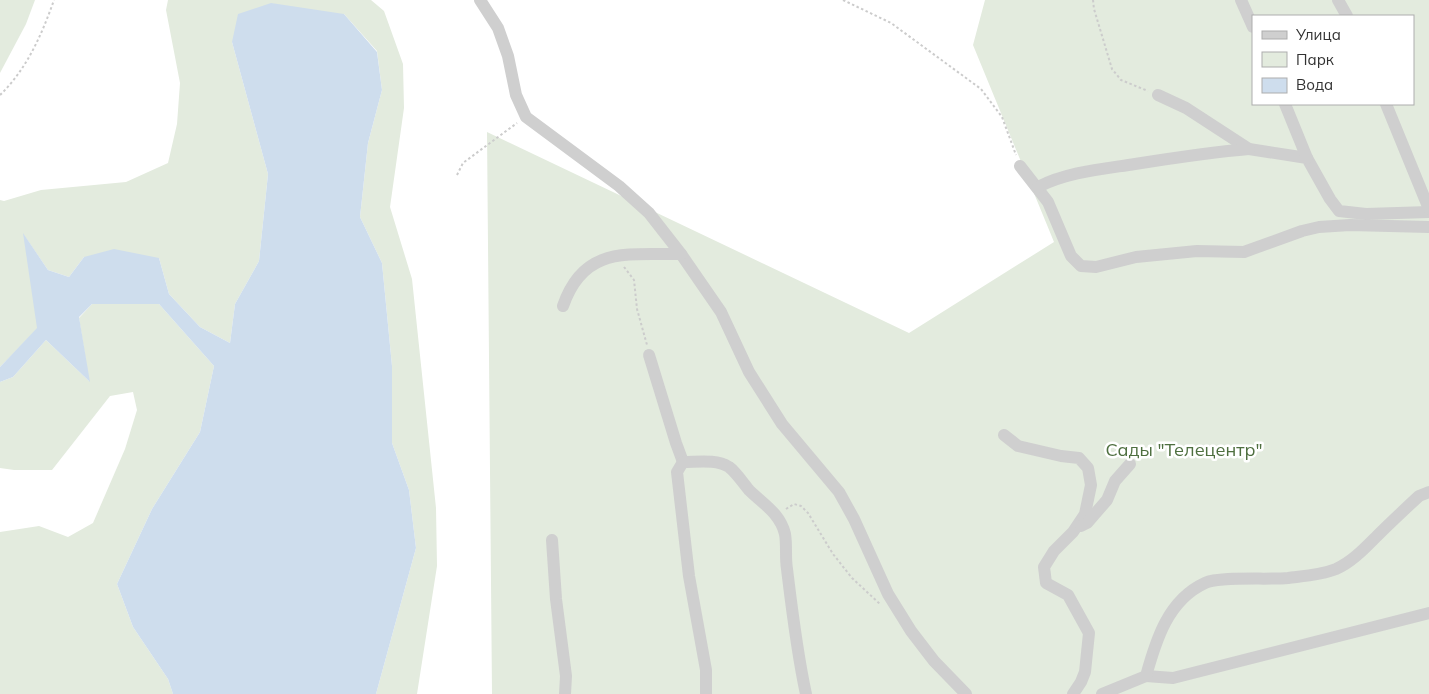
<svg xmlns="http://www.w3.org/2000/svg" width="1429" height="694" viewBox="0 0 1429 694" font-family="Mulish,sans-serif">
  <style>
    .green { fill: #e3ebde; fill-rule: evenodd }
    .water { fill: #cedded }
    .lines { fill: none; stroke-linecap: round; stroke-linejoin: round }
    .path { stroke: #ccc; stroke-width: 2; stroke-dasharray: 2.5 2.5; stroke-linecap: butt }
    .minor { stroke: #cfcfcf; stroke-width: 12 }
    .labels { text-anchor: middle; stroke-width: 5; stroke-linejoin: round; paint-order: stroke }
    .park-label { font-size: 18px; fill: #4e6f3f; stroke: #fff }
  </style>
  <rect width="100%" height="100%" fill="#fff"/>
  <g class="green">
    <path d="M 0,0 L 35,0 L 26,24 L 0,73 Z"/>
    <path d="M 168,0 L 371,0 L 384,11 L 403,64 L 404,108 L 390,207 L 412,279 L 436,508 L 437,566 L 417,694 L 376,694 L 416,548 L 409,490 L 392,443 L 392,366 L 382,263 L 360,217 L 368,143 L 382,90 L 377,51 L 344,14 L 232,42 L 268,174 L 259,261 L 235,304 L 230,343 L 200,327 L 169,294 L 159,258 L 84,257 L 69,277 L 48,270 L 24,235 L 38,328 L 0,367 L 0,200 L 4,201 L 41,190 L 126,182 L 168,163 L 177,124 L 180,83 L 166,10 Z"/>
    <path d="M 985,0 L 1429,0 L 1429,694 L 492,694 L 487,132 L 909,333 L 1054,242 L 973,45 ZM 1253,16 L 1413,16 L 1413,104 L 1253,104 Z"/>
    <path d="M 92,304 L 159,304 L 214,366 L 200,432 L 152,509 L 117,584 L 133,627 L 168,679 L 173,694 L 0,694 L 0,532 L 39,526 L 68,537 L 93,523 L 125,449 L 137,410 L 133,392 L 110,396 L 52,470 L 14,470 L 0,468 L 0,382 L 13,377 L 46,340 L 89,381 L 79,318 Z"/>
  </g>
  <path class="water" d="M 271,3 L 344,14 L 377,52 L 382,90 L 368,143 L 360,217 L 382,263 L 392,366 L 392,443 L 409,490 L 416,548 L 376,694 L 173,694 L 168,679 L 133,627 L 117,584 L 152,509 L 200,432 L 214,366 L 159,304 L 92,304 L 79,317 L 90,382 L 46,340 L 13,377 L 0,382 L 0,367 L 37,328 L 23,233 L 48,270 L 69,277 L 84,257 L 114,249 L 159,258 L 169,294 L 200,327 L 230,343 L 235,304 L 259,261 L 268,174 L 232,42 L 238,14 Z"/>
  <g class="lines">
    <g class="path">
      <path d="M 843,0 L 891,23 L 981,89 L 1002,117 L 1016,155"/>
      <path d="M 1093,0 L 1094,9 L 1112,69 L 1121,80 L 1148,91"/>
      <path d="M 0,95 C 27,69 42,34 54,0"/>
      <path d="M 457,175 L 463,163 L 517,123"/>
      <path d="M 624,267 L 634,280 L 637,309 L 647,345"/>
      <path d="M 786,509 L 794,504 L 801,506 L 808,513 L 833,554 L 852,578 L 881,605"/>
    </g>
    <g class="minor">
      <path d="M 480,0 L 498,28 L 508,56 L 516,95 L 526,117 L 619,186 L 649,213 L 681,254 L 721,312 L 749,372 L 782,424 L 839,492 L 854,519 L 888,594 L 911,631 L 934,661 L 966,694"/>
      <path d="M 1241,0 L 1253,27"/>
      <path d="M 1338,0 L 1347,16"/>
      <path d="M 1158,95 L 1186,108 L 1249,149 L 1307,158 L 1330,199 L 1339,211 L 1366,214 L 1429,212"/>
      <path d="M 1285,104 L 1307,158"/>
      <path d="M 1386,104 L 1429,209"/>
      <path d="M 1020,166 L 1048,202 L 1071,256 L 1081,266 L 1096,267 L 1136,257 L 1197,251 L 1244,252 L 1302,231 L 1319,227 L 1350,225 L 1429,227"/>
      <path d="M 1038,187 C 1067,172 1103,169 1135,164 C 1173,158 1211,152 1249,149"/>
      <path d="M 563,306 C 584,245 628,255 681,254"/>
      <path d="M 649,355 L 676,443 L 683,462"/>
      <path d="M 1004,435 L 1018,446 L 1061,456 L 1079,458 L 1088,468 L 1091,485 L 1085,514 L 1073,532 L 1054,551 L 1044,567 L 1046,583 L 1068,595 L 1089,633 L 1085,672 L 1081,682 L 1073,694"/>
      <path d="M 1081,526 L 1087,523 L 1107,500 L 1115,481 L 1130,464"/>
      <path d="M 552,540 L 556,599 L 566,676 L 565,694"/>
      <path d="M 1146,676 L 1173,678 L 1429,613"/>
      <path d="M 706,694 L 706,670 L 689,576 L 677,472 L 683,462 C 698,462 716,459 729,467 C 736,472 743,483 749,490 C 763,504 780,513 785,534 C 787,545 785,557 787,569 C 792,610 797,653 806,694"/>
      <path d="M 1102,694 L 1146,676 C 1156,640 1168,600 1205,583 C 1220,576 1268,580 1288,578 C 1304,576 1321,575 1336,569 C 1352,562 1365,548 1377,536 C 1391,522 1405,509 1419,496 L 1429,492"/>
    </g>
  </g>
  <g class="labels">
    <g class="park-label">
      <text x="1184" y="456">Сады "Телецентр"</text>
    </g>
  </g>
  <rect x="1252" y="15" width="162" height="90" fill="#ffffff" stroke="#adadad"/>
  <rect x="1262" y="31" width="25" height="8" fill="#cfcfcf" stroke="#adadad"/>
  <text x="1296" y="40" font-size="15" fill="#323232">Улица</text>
  <rect x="1262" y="52" width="25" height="15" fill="#e3ebde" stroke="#adadad"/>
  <text x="1296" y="65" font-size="15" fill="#323232">Парк</text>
  <rect x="1262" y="78" width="25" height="15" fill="#cedded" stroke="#adadad"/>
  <text x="1296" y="90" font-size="15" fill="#323232">Вода</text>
</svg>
